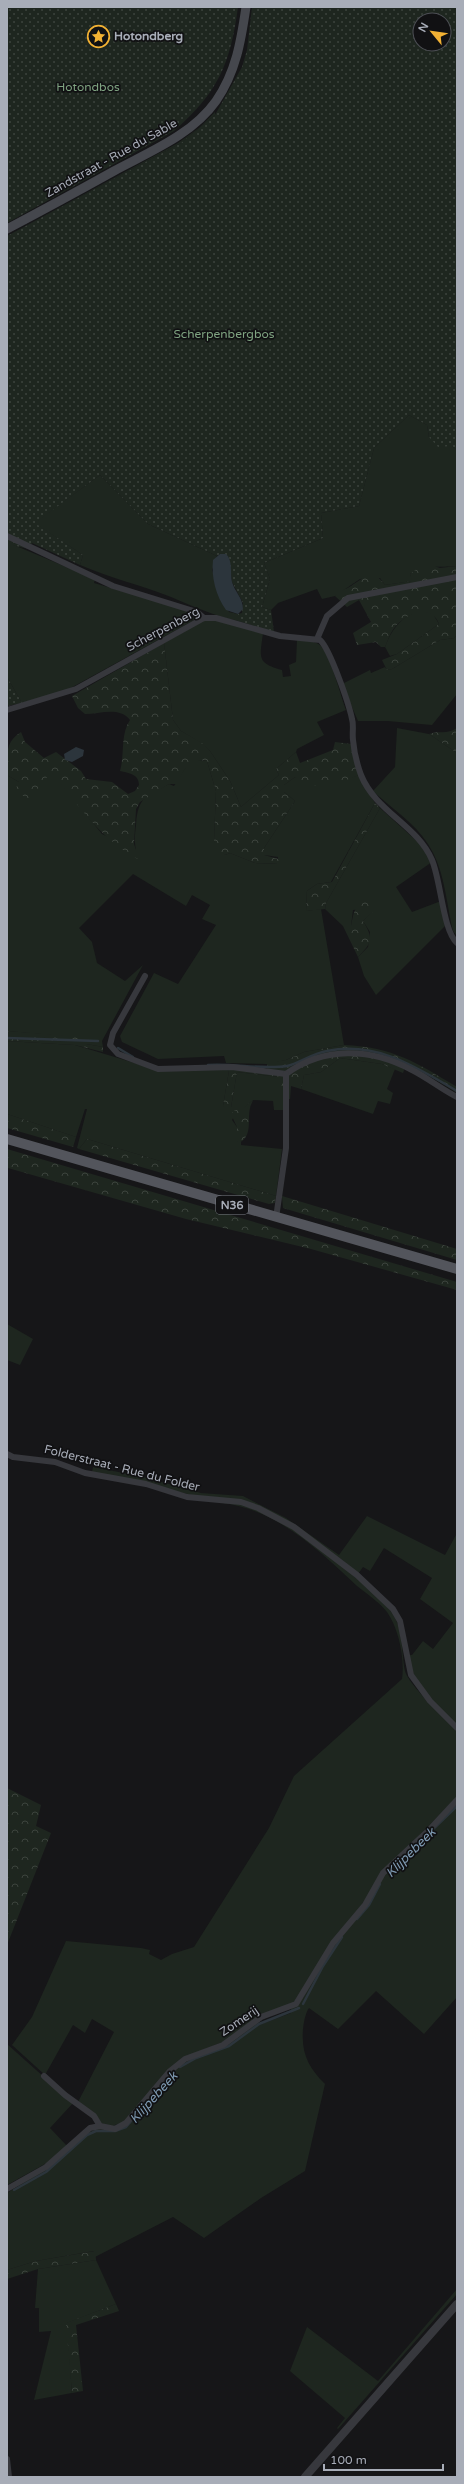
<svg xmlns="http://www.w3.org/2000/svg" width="464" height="2484" viewBox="0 0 464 2484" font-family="'Varela Round',sans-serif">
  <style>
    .green { fill: #1e261f }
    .forest { fill: url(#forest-crowns) }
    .park { fill: url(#park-dots); fill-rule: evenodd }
    .water { fill: #2c353c }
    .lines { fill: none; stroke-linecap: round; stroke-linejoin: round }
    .stream { stroke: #2c353c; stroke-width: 2.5 }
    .minor { stroke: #37383d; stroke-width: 6 }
    .tertiary { stroke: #37383d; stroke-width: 8 }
    .secondary { stroke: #45474d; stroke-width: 9 }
    .primary { stroke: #53555c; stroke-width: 10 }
    .labels { text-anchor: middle; stroke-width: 3.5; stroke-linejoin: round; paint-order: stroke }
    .shield { fill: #111113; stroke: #7b7e86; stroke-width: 1 }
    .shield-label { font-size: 11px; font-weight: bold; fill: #a8adb8 }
    .poi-label { font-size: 12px; font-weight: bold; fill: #a8adb8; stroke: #111113; text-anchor: start }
    .park-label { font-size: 12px; fill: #7fa381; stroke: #111113 }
    .street-label { font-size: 12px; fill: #a8adb8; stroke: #111113 }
    .water-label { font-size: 13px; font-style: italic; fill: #7f9bb3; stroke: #111113 }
  </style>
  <defs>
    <pattern id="forest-crowns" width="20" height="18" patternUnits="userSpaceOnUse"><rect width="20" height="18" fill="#1e261f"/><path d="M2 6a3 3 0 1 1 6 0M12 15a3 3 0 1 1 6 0" fill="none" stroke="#3c433d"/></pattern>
    <pattern id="park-dots" width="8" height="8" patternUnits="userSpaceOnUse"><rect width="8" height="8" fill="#1e261f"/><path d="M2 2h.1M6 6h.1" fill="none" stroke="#3c433d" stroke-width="1.8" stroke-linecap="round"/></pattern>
  </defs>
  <rect width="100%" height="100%" fill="#161618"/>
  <g class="green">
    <path d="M 215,112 L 215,115 L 181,143 L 7,236 L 178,143 L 200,127 Z"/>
    <path d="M 409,415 L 427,425 L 429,437 L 452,446 L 457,450 L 457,566 C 440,568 425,564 410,574 L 413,581 L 385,585 L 380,578 L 360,579 L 335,596 L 322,599 L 317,589 L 278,603 L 271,610 L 262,607 L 270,579 L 264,563 L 323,538 L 321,513 L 359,506 L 374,448 Z"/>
    <path d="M 100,475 L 148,524 L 217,556 L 212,570 L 214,576 L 229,612 L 238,614 L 238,621 C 212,615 195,607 171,597 C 141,585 110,578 80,565 L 83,555 L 34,523 Z"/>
    <path d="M 9,543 L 95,579 L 94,583 L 196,613 L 198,618 L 67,690 L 22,703 L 7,677 L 7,544 Z"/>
    <path d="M 423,611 L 433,614 L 439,624 L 397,654 L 390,656 L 385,647 C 391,630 403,613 423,611 Z"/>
    <path d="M 208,618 L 263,633 C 260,657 256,663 282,670 L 283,677 L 291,676 L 289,665 L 296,662 L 297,640 C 305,641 315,640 321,646 C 330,654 341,697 346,710 L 317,722 L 324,735 L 297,749 L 296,752 L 276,769 L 279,775 L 241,807 L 230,781 L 210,751 L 201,743 L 181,731 L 173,720 L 164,643 Z"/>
    <path d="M 457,635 L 457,694 L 432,725 L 388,721 L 358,721 L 342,684 L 370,670 L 371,673 L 385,667 L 387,670 L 392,669 L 440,640 L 454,638 Z"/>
    <path d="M 397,728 L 429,734 L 457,753 L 457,936 L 453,931 C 446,902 445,870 428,844 C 415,823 391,808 373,791 L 395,767 Z"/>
    <path d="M 195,760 L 207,761 L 216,791 L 214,841 L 225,855 L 230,853 L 255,863 L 277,864 L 278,857 L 264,855 L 264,848 L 295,801 L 284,792 L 284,785 L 295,777 L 328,785 L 359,775 L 375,803 L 331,882 L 317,884 L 307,891 L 306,911 L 321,909 L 344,1045 L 304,1052 L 286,1060 L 267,1064 L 226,1063 L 224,1056 L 158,1059 L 122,1042 L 120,1036 L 154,973 L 178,984 L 216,925 L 202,919 L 210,905 L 192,895 L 186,906 L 133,874 L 79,928 L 92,942 L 97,963 L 125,981 L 143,965 L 102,1041 L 103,1047 L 86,1044 L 86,1038 L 7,1031 L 7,775 L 19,782 L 51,771 L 102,834 L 136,850 C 134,841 135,833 136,825 C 138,796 146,797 169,784 L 174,786 L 187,765 Z"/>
    <path d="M 380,808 L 421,845 L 432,862 L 396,887 L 412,912 L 441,901 L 445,926 L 376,995 L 364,976 L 358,957 L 368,947 L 370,932 L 363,921 L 376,908 L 353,910 L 351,926 L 343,926 L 325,909 L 326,903 Z"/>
    <path d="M 7,1041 L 75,1045 L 161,1071 L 224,1068 L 229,1071 L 223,1106 L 231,1107 L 237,1072 L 279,1077 L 279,1098 L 284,1098 L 284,1110 L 274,1110 L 273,1101 L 253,1100 L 241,1111 L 238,1110 L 232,1120 L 237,1127 L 237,1141 L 241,1142 L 241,1145 L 282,1149 L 276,1196 L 87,1139 L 79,1149 L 77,1148 L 87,1109 L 85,1109 L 76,1137 L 7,1114 Z"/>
    <path d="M 340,1058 L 382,1064 L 395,1069 L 387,1089 L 393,1093 L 390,1104 L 378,1101 L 373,1114 L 301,1089 L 304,1075 L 321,1072 Z"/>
    <path d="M 7,1324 L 33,1339 L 20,1365 L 7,1360 Z"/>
    <path d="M 93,1467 L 144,1477 L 201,1493 L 243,1496 L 286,1518 L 339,1555 L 367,1516 L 445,1555 L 456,1535 L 457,1726 L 427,1695 L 413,1676 L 408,1655 L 412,1655 L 423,1641 L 433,1649 L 453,1623 L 420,1599 L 432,1578 L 384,1548 L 370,1571 L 363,1567 L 358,1574 L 342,1560 L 252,1503 L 196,1496 L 92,1472 Z"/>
    <path d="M 225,1502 C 232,1503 239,1503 246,1505 C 280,1514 369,1582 390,1610 C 404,1628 401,1651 405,1671 C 408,1684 446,1720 457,1731 L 457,1797 L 406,1849 L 384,1869 L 367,1897 L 295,2001 L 228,2040 L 185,2057 L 126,2121 L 110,2127 L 101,2123 L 78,2102 L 114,2032 L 92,2019 L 85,2033 L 73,2025 L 45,2075 L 12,2045 L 32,2017 L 66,1941 L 141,1948 L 150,1950 L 149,1954 L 161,1960 L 172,1954 L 194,1947 L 269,1828 L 294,1776 L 402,1679 C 405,1659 399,1629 387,1612 C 379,1602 367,1594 357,1586 C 319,1550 276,1509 222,1503 Z"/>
    <path d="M 457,1803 L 457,1997 L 424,2034 L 376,1991 L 338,2029 L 309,2008 C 305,2014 304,2022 303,2029 C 301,2054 309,2068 325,2084 L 305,2171 L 261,2198 L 204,2238 L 173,2217 L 95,2257 L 94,2251 L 36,2261 L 7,2270 L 7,2193 L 47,2168 L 87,2133 L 97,2129 L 116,2130 L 182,2063 L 225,2047 L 258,2022 L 259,2025 L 291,2013 L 291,2009 L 303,1998 L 320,1967 L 382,1877 Z"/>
    <path d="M 7,2044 L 73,2103 L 50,2128 L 67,2146 L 52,2160 L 7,2185 Z"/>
    <path d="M 96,2260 L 116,2304 L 67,2323 L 72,2393 L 34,2400 L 51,2331 L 39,2332 L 39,2308 L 35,2308 L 38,2269 Z"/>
    <path d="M 457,2289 L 457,2294 L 338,2429 L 337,2428 L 345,2418 L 290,2371 L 307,2327 L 378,2381 Z"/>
  </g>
  <g class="forest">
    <path d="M 431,565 L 440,568 L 457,566 L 457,635 L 454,638 L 440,640 L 392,669 L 387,670 L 382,660 L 397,654 L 439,624 C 432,604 406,613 395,627 C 390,633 388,640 385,647 L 381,647 L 376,642 L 357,645 L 353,633 L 371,622 L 359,600 L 347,607 L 335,596 C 340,590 345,590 351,586 C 364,577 374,568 385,585 L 412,581 L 410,574 L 418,568 Z"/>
    <path d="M 164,643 L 173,720 L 181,731 L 202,743 L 210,751 L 230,781 L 241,807 L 279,775 L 276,769 L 296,752 L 300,763 L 333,750 L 335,742 L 351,744 L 359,775 C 334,785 319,793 295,777 L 284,785 L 284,792 L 295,801 L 264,848 L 264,855 L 282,860 L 281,864 L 255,863 L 230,853 L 225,855 L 217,849 L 214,841 L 216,791 L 207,761 C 189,758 184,769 177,784 L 169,784 L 140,802 L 136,809 L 134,844 L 136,850 L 148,856 L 144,862 C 103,843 79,806 51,772 L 29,800 L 15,790 L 19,782 L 7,775 C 7,758 4,742 21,732 L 25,742 L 44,758 L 56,752 L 81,771 L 86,779 L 112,782 L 128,794 L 135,791 L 139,785 C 139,774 129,773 120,771 C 125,754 120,735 130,720 C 120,706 99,714 85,714 L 78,708 L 72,696 Z"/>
    <path d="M 457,728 L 457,753 L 429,734 C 439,730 447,735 457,728 Z"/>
    <path d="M 375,803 L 380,808 L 326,903 L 325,909 L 306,911 L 307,891 L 317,884 L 332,882 Z"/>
    <path d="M 366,901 L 375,904 L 377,908 L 363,921 C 373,938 373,942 358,957 L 343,926 L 351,926 C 354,913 353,907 366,901 Z"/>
    <path d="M 7,1031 L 86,1037 L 86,1044 L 103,1047 L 103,1052 L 75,1045 L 7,1041 Z"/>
    <path d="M 344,1045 C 393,1047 417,1063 457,1087 L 457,1093 L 417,1068 L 400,1061 L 405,1067 L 403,1073 L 382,1064 L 340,1058 L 321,1072 L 304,1075 L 301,1089 L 291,1086 L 290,1099 L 279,1098 L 279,1077 L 237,1072 L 231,1107 L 229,1111 L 223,1106 L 229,1071 L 224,1070 L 224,1068 L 267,1072 L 267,1063 L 286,1060 L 304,1052 Z"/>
    <path d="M 253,1100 C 252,1103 250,1106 250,1108 C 247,1120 253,1136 239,1143 L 237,1141 L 237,1127 L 231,1114 L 235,1110 L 241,1110 Z"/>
    <path d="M 7,1114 L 76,1137 L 73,1147 L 7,1128 Z"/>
    <path d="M 87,1139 L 276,1196 L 275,1203 L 269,1204 L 79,1149 Z"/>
    <path d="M 7,1149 L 457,1282 L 457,1290 L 311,1249 L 186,1219 L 8,1168 Z"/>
    <path d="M 282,1196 L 457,1249 L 457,1260 L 283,1208 Z"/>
    <path d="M 7,1788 L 41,1805 L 36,1826 L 51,1833 L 7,1945 Z"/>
    <path d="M 95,2251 L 96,2260 L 38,2269 L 7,2279 L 7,2270 L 36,2261 Z"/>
    <path d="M 116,2304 L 119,2311 L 76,2325 L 83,2391 L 72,2393 L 66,2323 Z"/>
  </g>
  <g class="park">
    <path d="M 7,7 L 238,7 C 230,65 218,92 174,131 L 7,223 Z"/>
    <path d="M 252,7 L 457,7 L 457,450 L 452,446 L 438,447 L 429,437 L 427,425 L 409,415 L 374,448 L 359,506 L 321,513 L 323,538 L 264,563 L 270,579 L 262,607 L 271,610 L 274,632 L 238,621 L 238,614 L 242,613 L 243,603 L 232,582 L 229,558 L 220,554 L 217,556 L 148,524 L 100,475 L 35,523 L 83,555 L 80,565 L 32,543 L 29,549 L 7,544 L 7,236 L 181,143 L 215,115 L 242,67 L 247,50 ZM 420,20 L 444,20 L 444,44 L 420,44 Z"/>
    <path d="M 7,677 L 22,703 L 7,706 Z"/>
  </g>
  <g class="water">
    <path d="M 220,554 L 226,554 C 233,560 230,573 232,582 C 235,592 243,598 243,609 L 238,614 L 226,610 C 216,596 211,577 213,560 Z"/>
    <path d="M 76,747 L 84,750 L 83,756 L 72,762 L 65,760 L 64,754 Z"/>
  </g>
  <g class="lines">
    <g class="stream">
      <path d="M 7,1038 L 98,1041"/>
      <path d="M 118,1048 L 133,1057"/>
      <path d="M 208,1065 C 234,1063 262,1070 287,1066 C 298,1064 313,1053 327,1051 C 377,1041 416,1067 457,1091"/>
      <path d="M 403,1858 L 457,1806"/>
      <path d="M 357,1919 L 369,1905 L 380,1884"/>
      <path d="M 303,2004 L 323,1966 L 342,1937"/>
      <path d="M 180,2067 L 196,2058 L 229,2046 L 259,2024 L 299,2008"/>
      <path d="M 164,2082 L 175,2071"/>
      <path d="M 14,2190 L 46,2172 L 87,2135 L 96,2131 L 115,2131 L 126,2127 L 144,2106"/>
    </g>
    <g class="minor">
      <path d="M 7,536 L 113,586 L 197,612 L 204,618"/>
      <path d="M 317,639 L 327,616 L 348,598 L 457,577"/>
      <path d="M 7,710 L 76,689 L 204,618 L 216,618 L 280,636 L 320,640 C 330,649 349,704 352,719 C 354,725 352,733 353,740 C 354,752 357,764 361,775 C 376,812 417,825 432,860 C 441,881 443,931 457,943"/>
      <path d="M 145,976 L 113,1033 L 110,1045 L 118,1054 L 158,1069 L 232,1067 L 286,1074"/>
      <path d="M 286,1074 C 324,1046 371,1048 412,1070 C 428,1078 441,1089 457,1097"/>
      <path d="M 276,1218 L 286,1148 L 286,1074"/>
      <path d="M 7,1454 L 13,1457 L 55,1462 L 85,1473 L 146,1484 L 187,1497 L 241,1502 L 258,1508 L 294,1527 L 357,1575 L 393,1609 L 400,1621 L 411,1675 L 430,1701 L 457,1728"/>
      <path d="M 44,2076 L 65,2095 L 94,2116 L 100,2126"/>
      <path d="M 7,2189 L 46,2167 L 90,2128 L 100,2126 L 115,2129 L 126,2123 L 170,2071 L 185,2059 L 223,2045 L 261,2017 L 296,2004 L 333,1943 L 365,1905 L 383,1873 L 429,1830 L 457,1800"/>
      <path d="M 7,2459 L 9,2477"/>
    </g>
    <path class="tertiary" d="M 305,2477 L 457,2304"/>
    <path class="secondary" d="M 7,229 C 43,210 78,191 114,171 C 149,152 192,135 216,101 C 236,72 241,41 246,7"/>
    <path class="primary" d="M 7,1139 L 457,1269"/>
  </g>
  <defs>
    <symbol id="sight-ring" viewBox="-11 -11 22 22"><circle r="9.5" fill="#111113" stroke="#f2b134" stroke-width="1.5"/><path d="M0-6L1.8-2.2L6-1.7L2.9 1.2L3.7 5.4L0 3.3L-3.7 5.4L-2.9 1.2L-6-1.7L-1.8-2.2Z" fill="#f2b134"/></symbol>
  </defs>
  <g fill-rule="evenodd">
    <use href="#sight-ring" x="86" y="24" width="25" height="25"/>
  </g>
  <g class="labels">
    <rect class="shield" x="216" y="1196" width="32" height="18" rx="3"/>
    <g class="shield-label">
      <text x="232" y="1209">N36</text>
    </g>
    <g class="poi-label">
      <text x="114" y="40">Hotondberg</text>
    </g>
    <g class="park-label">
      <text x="88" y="91">Hotondbos</text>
      <text x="224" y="338">Scherpenbergbos</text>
    </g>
    <g class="street-label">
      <text transform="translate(111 158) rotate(-29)" y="4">Zandstraat - Rue du Sable</text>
      <text transform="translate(163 629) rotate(-28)" y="4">Scherpenberg</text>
      <text transform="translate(122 1468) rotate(14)" y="4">Folderstraat - Rue du Folder</text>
      <text transform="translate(239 2021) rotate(-34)" y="4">Zomerij</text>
    </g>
    <g class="water-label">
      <text transform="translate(410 1852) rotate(-45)" y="5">Klijpebeek</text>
      <text transform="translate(153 2097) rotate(-48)" y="5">Klijpebeek</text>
    </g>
  </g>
  <rect width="464" height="2484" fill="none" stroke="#a8adb8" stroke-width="16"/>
  <g transform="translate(432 32) rotate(299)"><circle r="19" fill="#111113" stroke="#4d4f55"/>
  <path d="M0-3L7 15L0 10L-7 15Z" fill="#f2b134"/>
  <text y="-6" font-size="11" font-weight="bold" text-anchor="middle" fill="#a8adb8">N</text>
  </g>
  <path d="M324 2464v6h119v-6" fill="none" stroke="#a8adb8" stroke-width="2"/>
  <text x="330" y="2464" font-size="12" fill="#a8adb8" stroke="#111113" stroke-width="3" paint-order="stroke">100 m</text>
</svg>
